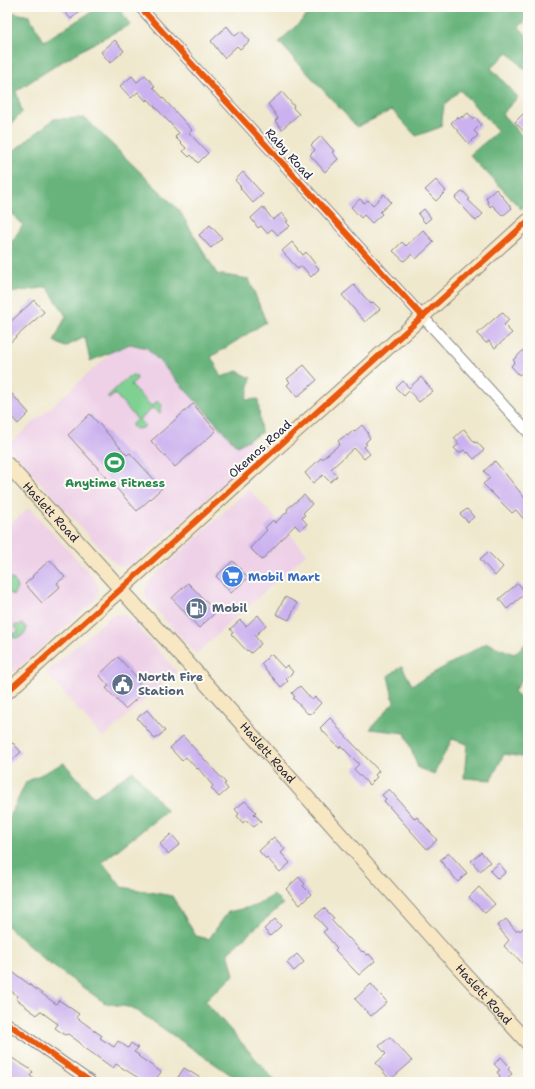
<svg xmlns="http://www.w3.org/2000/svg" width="535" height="1089" viewBox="0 0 535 1089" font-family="'Shantell Sans',sans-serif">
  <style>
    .built { fill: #eed0e7 }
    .green { fill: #7fd192; stroke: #507a66 }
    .forest { fill: #67b37c; stroke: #446a5c }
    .building { fill: #cbb1ef }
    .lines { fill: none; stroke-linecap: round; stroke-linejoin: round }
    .street-casing { stroke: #888584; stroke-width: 12 }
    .secondary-casing { stroke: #888584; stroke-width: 16 }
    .street { stroke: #fff; stroke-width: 10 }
    .secondary { stroke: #f7e8c3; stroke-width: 14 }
    .cycleway-casing { stroke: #fdfcf7; stroke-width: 8 }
    .cycleway { stroke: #e8590c; stroke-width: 6 }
    .labels { text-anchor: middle; stroke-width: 4; stroke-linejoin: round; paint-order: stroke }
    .street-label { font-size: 12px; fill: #22223b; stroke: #fdfcf7 }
    .leisure-label { font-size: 12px; font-weight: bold; fill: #27864d; stroke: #fdfcf7 }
    .shop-label { font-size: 12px; font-weight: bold; fill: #366cbe; stroke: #fdfcf7; text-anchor: start }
    .service-label { font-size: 12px; font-weight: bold; fill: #4e5e75; stroke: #fdfcf7; text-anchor: start }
  </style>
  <rect width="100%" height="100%" fill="#fdfcf7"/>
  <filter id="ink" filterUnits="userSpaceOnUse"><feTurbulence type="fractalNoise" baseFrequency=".025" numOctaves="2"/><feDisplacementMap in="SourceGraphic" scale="8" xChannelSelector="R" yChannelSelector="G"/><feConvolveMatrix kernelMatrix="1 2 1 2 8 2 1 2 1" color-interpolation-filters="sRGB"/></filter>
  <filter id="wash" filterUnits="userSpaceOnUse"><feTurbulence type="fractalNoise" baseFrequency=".012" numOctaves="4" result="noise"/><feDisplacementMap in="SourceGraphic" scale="16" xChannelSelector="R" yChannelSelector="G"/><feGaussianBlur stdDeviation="0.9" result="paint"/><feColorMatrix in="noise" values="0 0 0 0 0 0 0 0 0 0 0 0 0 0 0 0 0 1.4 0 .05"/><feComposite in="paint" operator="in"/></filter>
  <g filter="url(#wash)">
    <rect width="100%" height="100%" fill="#efe8cd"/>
    <g class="built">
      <path d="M 145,323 L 262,454 L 222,486 L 134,564 L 130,566 L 122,567 L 114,563 L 7,446 Z"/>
      <path d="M 249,489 L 307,553 L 196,654 L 147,600 L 145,594 L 145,587 L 149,581 Z"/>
      <path d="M 29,508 L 95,579 L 98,586 L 99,590 L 95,600 L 14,672 L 7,665 L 7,527 Z"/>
      <path d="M 117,614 L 125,615 L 129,618 L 177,671 L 103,738 L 46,673 L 109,617 Z"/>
    </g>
    <g class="green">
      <path d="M 133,375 L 136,376 L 137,379 L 131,385 L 151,406 L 158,401 L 162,404 L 160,413 L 159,413 L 153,408 L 139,420 L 145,426 L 143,428 L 135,429 L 132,426 L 132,424 L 137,419 L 115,394 L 109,399 L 107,397 L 128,377 Z"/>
      <path d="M 7,578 L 14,580 L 17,588 L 13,596 L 7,590 Z"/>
      <path d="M 22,624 L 26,627 L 26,632 L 20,637 L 14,638 L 11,634 L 19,632 L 14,626 Z"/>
    </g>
    <g class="forest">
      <path d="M 97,7 L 119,7 L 130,25 C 90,43 53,67 16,91 L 22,112 L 7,129 L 7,67 L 10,54 L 11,12 L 29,16 L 44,41 L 93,11 Z"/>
      <path d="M 316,7 L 528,7 L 528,19 L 519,27 L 528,37 L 528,73 L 508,52 L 491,68 L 518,97 L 502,114 L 526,140 L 528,138 L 528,203 L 521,209 L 470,155 L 498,131 L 460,90 L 444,105 L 441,127 L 416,136 L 392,110 L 357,127 L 279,42 Z"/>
      <path d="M 85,118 L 179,210 L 217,274 L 249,279 L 266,322 L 211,357 L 222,377 L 237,371 L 251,378 L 246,400 L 258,399 L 261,433 L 237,446 L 147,348 L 130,344 L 90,361 L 85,337 L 65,347 L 54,341 L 66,316 L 47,287 L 10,293 L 7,274 L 7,249 L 23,225 L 7,208 L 7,156 L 54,119 Z"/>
      <path d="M 528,642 L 528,672 L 514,691 L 528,708 L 528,758 L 504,754 L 491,780 L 464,778 L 467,744 L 452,739 L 434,774 L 418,768 L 405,733 L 370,729 L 394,702 L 388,676 L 402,666 L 412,685 L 487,643 L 514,654 Z"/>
      <path d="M 64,763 L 94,797 L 133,771 L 167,811 L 102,862 L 122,887 L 172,896 L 196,936 L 209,939 L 228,912 L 255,906 L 274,895 L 283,904 L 228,952 L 234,975 L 205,1001 L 276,1082 L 239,1082 L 237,1079 L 133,1008 L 105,1003 L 43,959 L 7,926 L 7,818 L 11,814 L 26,782 Z"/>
    </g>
    <g id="blocks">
      <g class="building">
        <path d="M 60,7 L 84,7 L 71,19 Z"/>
        <path d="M 227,26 L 235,36 L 241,31 L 250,41 L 240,49 L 237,46 L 224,58 L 211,41 Z"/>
        <path d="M 115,40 L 124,51 L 110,63 L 101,52 Z"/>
        <path d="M 145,75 L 155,86 L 153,87 L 192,130 L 189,133 L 208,153 L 198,163 L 191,155 L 189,157 L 183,151 L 186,148 L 175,137 L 179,133 L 148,99 L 146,101 L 138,92 L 131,98 L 120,86 L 132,76 L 137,82 Z"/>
        <path d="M 282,92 L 294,106 L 293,108 L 299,114 L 282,129 L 275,121 L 278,118 L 268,104 Z"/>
        <path d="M 468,113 L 473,119 L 475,117 L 481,124 L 474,131 L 478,135 L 469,144 L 451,123 L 457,117 L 459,119 L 462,116 L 462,118 Z"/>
        <path d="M 523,114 L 528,120 L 528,136 L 515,122 Z"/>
        <path d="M 321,136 L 334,151 L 332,152 L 338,159 L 325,172 L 310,155 L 315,150 L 311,145 Z"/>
        <path d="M 243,172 L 263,194 L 253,203 L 240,188 L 241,187 L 235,180 Z"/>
        <path d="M 436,180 L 446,191 L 436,201 L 425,190 Z"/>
        <path d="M 496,189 L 512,208 L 505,214 L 502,215 L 492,205 L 490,207 L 486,198 Z"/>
        <path d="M 463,191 L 470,199 L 468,200 L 483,214 L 476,221 L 455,198 Z"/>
        <path d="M 384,194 L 391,202 L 380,212 L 382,214 L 372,223 L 364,215 L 361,218 L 351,207 L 360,199 L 364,203 L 368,200 L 373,205 Z"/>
        <path d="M 263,207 L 273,220 L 282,213 L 288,221 L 286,222 L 290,226 L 278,235 L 272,229 L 267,233 L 261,226 L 258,228 L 251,218 Z"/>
        <path d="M 424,209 L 431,218 L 425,223 L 418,214 Z"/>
        <path d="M 210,225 L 222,238 L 211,248 L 199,235 Z"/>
        <path d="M 423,230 L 434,242 L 416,259 L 412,254 L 404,261 L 393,251 L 402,242 L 406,246 Z"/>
        <path d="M 292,242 L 303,255 L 306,252 L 319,269 L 311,277 L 302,266 L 298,269 L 282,251 Z"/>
        <path d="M 354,285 L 371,304 L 373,302 L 380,309 L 365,322 L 342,295 Z"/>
        <path d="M 34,300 L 44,312 L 7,345 L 7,325 Z"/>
        <path d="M 502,312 L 509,320 L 504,325 L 512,333 L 495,348 L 489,341 L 486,343 L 477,334 Z"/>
        <path d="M 528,346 L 528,367 L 519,375 L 511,366 L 515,362 L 513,360 Z"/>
        <path d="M 304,365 L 317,380 L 297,397 L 287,385 L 290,382 L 287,379 Z"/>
        <path d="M 421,377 L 433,391 L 419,402 L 409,391 L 404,396 L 396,388 L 403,381 L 409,388 Z"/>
        <path d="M 12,394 L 29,413 L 18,424 L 7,412 L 7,399 Z"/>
        <path d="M 193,404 L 216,431 L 175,467 L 151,441 Z"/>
        <path d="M 90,414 L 127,455 L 130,453 L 162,488 L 137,511 L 68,435 Z"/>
        <path d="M 362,425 L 368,433 L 367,434 L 370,438 L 365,443 L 367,444 L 364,447 L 370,454 L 364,459 L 354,448 L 331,469 L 337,476 L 330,482 L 323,475 L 313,483 L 305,473 L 321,458 L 322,459 L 340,444 L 338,441 L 346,435 L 347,436 L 353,431 L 354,432 Z"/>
        <path d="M 464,429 L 475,443 L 477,442 L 484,450 L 474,459 L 468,452 L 467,453 L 464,450 L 459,453 L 454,448 L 459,444 L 454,438 Z"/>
        <path d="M 495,461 L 528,502 L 528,524 L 516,510 L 512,513 L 483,484 L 490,478 L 484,471 Z"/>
        <path d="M 304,495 L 312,504 L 303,513 L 305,515 L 302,518 L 307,524 L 300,530 L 295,525 L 262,560 L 250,548 L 267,530 L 265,528 L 273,520 L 275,523 L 288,511 L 287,509 Z"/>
        <path d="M 467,509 L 474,517 L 468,522 L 460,514 Z"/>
        <path d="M 488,552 L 503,567 L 495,576 L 480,559 Z"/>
        <path d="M 50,560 L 65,577 L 57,583 L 60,587 L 42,603 L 25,584 L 33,577 L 32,576 Z"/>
        <path d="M 233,561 L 248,578 L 231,593 L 216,576 Z"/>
        <path d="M 188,583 L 216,612 L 199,628 L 172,598 Z"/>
        <path d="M 518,583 L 526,593 L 507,609 L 499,599 Z"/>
        <path d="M 285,597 L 297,603 L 289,620 L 276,614 Z"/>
        <path d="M 258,615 L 266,625 L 255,636 L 261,644 L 251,653 L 248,650 L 247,651 L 231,634 L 233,633 L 230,629 L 240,620 L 246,626 Z"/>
        <path d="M 271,654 L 284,668 L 287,665 L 293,672 L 286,679 L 288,681 L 281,687 L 261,664 Z"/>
        <path d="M 118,657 L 140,681 L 138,683 L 143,688 L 138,692 L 141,695 L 125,709 L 106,688 L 109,686 L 99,675 Z"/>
        <path d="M 300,686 L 312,700 L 315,697 L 321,703 L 311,714 L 309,713 L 308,714 L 293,698 L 295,697 L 292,693 Z"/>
        <path d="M 147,710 L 165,731 L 155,739 L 137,718 Z"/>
        <path d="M 330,718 L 337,725 L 336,726 L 379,771 L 375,775 L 377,777 L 369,785 L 354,769 L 359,764 L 341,746 L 339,748 L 320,728 Z"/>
        <path d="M 183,736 L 226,783 L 224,784 L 228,789 L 219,797 L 211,788 L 213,786 L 198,768 L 197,769 L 186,757 L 182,761 L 170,748 Z"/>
        <path d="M 13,743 L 21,752 L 7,765 L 7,748 Z"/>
        <path d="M 389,789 L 415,819 L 417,817 L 437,840 L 427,849 L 384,801 L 386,799 L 382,795 Z"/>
        <path d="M 245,801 L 256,812 L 254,814 L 261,821 L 254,827 L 246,820 L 243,823 L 237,816 L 239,814 L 235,809 Z"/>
        <path d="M 171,834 L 180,844 L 168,854 L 160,844 Z"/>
        <path d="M 274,837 L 285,849 L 281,853 L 290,863 L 280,872 L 267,858 L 266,859 L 259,851 Z"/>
        <path d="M 481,852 L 490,862 L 480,871 L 471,861 Z"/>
        <path d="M 449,853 L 467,873 L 458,882 L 440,860 Z"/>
        <path d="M 499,863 L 506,872 L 498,879 L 490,871 Z"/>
        <path d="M 299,877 L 305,884 L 303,886 L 311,894 L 300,905 L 286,889 Z"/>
        <path d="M 479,887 L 495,904 L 485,913 L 469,897 Z"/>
        <path d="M 324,908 L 334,918 L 331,920 L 348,938 L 349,938 L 362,952 L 363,951 L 367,955 L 369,954 L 375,961 L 359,975 L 335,950 L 337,948 L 323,932 L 327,929 L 315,916 Z"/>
        <path d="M 275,919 L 281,926 L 270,936 L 264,929 Z"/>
        <path d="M 506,919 L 516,931 L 518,929 L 520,931 L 523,928 L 528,934 L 528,970 L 513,953 L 512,954 L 504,946 L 509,940 L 497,926 Z"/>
        <path d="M 297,954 L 304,962 L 294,971 L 287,963 Z"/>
        <path d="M 7,968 L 56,1004 L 59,1000 L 79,1014 L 76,1017 L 102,1036 L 100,1038 L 114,1047 L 118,1041 L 128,1048 L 131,1043 L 138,1048 L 134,1052 L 139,1055 L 138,1056 L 161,1072 L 154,1082 L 145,1082 L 116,1064 L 113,1068 L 82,1046 L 82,1045 L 79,1042 L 68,1034 L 65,1035 L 55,1028 L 58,1024 L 40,1011 L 37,1015 L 26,1007 L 26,1006 L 16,999 L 18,996 L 7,988 Z"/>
        <path d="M 371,984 L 387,1002 L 371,1016 L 355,999 Z"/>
        <path d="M 390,1037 L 412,1061 L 390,1080 L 376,1063 L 386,1054 L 379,1046 Z"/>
        <path d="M 7,1055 L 30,1069 L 33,1072 L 30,1076 L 39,1082 L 12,1082 L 7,1078 Z"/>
        <path d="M 501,1057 L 510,1067 L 508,1069 L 512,1074 L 508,1077 L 513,1082 L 501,1082 L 498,1078 L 500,1076 L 497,1072 L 500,1070 L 494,1064 Z"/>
        <path d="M 184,1068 L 207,1082 L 175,1082 Z"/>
      </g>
    </g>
  </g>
  <g filter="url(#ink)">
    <use href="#blocks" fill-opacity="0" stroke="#888584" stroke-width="1"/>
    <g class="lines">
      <defs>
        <g id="street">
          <path d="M 140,7 L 528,432"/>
          <path d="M 7,1023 L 91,1082"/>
        </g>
        <g id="secondary">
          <path id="s1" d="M 7,464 L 178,652 L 443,950 L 528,1043"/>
          <path d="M 7,692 L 528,221"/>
        </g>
      </defs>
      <use href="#street" class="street-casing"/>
      <use href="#secondary" class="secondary-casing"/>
      <use href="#street" class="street"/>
      <use href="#secondary" class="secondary"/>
      <defs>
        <g id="cycleway">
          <path d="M 140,7 L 423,317"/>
          <path d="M 7,692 L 528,221"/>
          <path d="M 7,1023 L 91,1082"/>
        </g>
      </defs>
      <use href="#cycleway" class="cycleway-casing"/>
      <use href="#cycleway" class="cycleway"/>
    </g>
  </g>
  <defs>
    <symbol id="stadium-disc" viewBox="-11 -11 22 22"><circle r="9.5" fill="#2e9e5b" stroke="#fdfcf7"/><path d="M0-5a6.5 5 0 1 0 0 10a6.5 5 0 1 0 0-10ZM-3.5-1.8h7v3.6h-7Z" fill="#fff"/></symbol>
    <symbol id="supermarket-disc" viewBox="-11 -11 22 22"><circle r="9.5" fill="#3f7fe0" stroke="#fdfcf7"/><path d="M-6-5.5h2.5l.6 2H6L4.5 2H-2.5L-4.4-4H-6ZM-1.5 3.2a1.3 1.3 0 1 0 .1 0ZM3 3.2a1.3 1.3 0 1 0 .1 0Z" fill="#fff"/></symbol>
    <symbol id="fuel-disc" viewBox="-11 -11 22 22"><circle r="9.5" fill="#5c6f8a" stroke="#fdfcf7"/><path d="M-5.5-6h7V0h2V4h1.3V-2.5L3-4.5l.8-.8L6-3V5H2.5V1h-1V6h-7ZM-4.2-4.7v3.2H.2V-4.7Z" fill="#fff"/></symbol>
    <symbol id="civic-disc" viewBox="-11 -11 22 22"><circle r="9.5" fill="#5c6f8a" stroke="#fdfcf7"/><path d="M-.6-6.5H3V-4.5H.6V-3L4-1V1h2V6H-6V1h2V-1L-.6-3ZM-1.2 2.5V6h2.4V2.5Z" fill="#fff"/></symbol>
  </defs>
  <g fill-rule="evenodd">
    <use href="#stadium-disc" x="102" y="450" width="25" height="25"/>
    <use href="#supermarket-disc" x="220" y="564" width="25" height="25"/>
    <use href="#fuel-disc" x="184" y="596" width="25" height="25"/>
    <use href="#civic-disc" x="110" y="672" width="25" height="25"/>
  </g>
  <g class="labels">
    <g class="street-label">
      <text transform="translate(289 154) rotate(48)" y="4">Raby Road</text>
      <text transform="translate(260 449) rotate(-42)" y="4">Okemos Road</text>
      <text dy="4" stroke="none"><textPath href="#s1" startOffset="65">Haslett Road</textPath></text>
      <text dy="4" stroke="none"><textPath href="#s1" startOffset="389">Haslett Road</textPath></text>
      <text dy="4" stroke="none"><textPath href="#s1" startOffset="713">Haslett Road</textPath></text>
    </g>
    <g class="leisure-label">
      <text x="115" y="487">Anytime Fitness</text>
    </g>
    <g class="shop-label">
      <text x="248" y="581">Mobil Mart</text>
    </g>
    <g class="service-label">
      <text x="212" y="612">Mobil</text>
      <text x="138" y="681">North Fire<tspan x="138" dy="14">Station</tspan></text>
    </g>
  </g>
  <rect width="535" height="1089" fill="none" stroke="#fdfcf7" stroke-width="24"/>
</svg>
